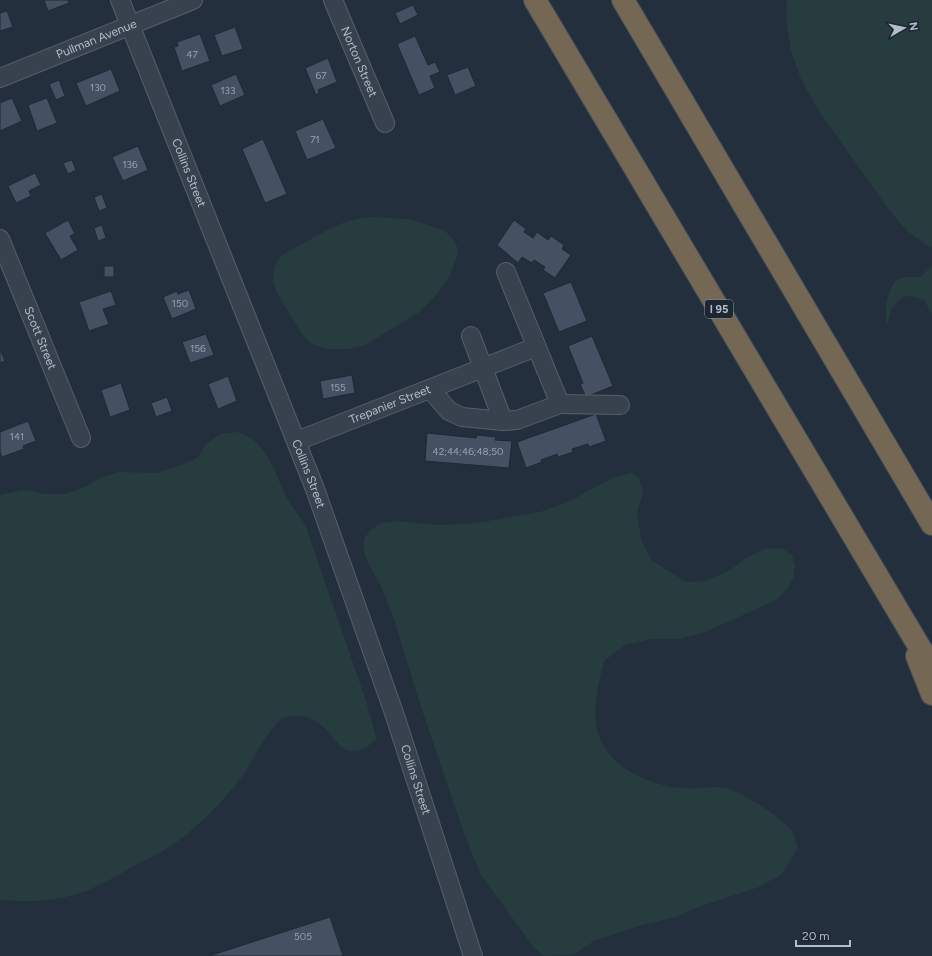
<svg xmlns="http://www.w3.org/2000/svg" width="932" height="956" viewBox="0 0 932 956" font-family="Figtree,sans-serif">
  <style>
    .green { fill: #263c3f }
    .building { fill: #455162; stroke: #1f2835 }
    .lines { fill: none; stroke-linecap: round; stroke-linejoin: round }
    .minor-casing { stroke: #565f6c; stroke-width: 20 }
    .highway-casing { stroke: #434c59; stroke-width: 24 }
    .minor { stroke: #38414e; stroke-width: 18 }
    .highway { stroke: #746855; stroke-width: 22 }
    .labels { text-anchor: middle; stroke-width: 3; stroke-linejoin: round; paint-order: stroke }
    .number-label { font-size: 10px; fill: #98a1af }
    .shield { fill: #1d2633; stroke: #878f9c; stroke-width: 1 }
    .shield-label { font-size: 11px; font-weight: bold; fill: #b4bcc9 }
    .street-label { font-size: 12px; fill: #b4bcc9; stroke: #1d2633 }
  </style>
  <rect width="100%" height="100%" fill="#242f3e"/>
  <g class="green">
    <path d="M 787,0 L 932,0 L 932,247 L 928,246 L 907,231 L 887,207 L 817,108 L 801,79 L 791,51 L 786,21 Z"/>
    <path d="M 369,217 L 409,219 L 444,230 L 454,240 L 458,249 L 456,260 L 449,277 L 436,295 L 418,313 L 365,345 L 348,349 L 327,349 L 312,344 L 302,334 L 278,295 L 273,282 L 274,267 L 282,255 L 333,227 L 348,221 Z"/>
    <path d="M 932,266 L 932,315 L 925,301 L 912,296 L 902,297 L 892,308 L 887,325 C 884,308 886,295 896,280 L 906,277 L 920,277 Z"/>
    <path d="M 238,432 C 272,444 274,477 290,503 C 295,511 300,517 305,524 L 364,695 L 377,739 C 340,771 339,732 312,719 C 308,717 303,717 300,716 C 294,715 287,715 282,719 C 264,733 253,764 237,783 C 219,805 199,826 175,843 C 162,853 146,859 132,867 C 120,874 108,881 95,887 C 67,901 31,903 0,900 L 0,495 L 24,490 L 45,494 L 65,494 L 87,486 L 102,477 L 119,472 L 156,473 L 179,466 L 197,458 L 206,444 L 220,434 Z"/>
    <path d="M 632,473 L 639,478 L 643,493 L 637,512 L 641,540 L 651,560 L 686,582 L 706,581 L 730,570 L 746,558 L 764,549 L 781,548 L 792,555 L 795,566 L 793,579 L 787,589 L 776,600 L 703,633 L 678,639 L 651,639 L 625,645 L 604,661 C 599,683 591,711 598,733 C 608,767 648,785 681,788 C 696,790 711,785 726,788 C 740,791 784,819 792,831 C 795,836 796,843 798,848 L 782,874 L 759,887 L 698,907 L 676,917 L 639,926 L 594,941 L 573,955 L 544,956 L 532,945 L 481,875 L 465,836 L 421,707 L 394,619 L 382,588 L 370,567 L 364,552 L 364,539 L 370,530 L 382,523 L 396,521 L 437,525 L 470,524 L 540,512 L 568,502 L 614,477 Z"/>
  </g>
  <g class="building">
    <path d="M 44,0 L 68,0 L 69,3 L 48,11 Z"/>
    <path d="M 413,5 L 418,15 L 400,24 L 395,13 Z"/>
    <path d="M 7,11 L 13,27 L 0,31 L 0,13 Z"/>
    <path d="M 235,27 L 243,49 L 222,56 L 214,35 Z"/>
    <path d="M 200,34 L 210,61 L 182,71 L 174,47 L 178,46 L 177,42 Z"/>
    <path d="M 415,36 L 428,65 L 435,62 L 440,72 L 430,76 L 435,88 L 419,95 L 397,44 Z"/>
    <path d="M 328,58 L 337,82 L 318,90 L 319,93 L 316,95 L 305,68 Z"/>
    <path d="M 468,67 L 476,86 L 455,95 L 447,75 Z"/>
    <path d="M 111,69 L 120,91 L 86,106 L 76,83 Z"/>
    <path d="M 236,74 L 245,95 L 220,106 L 211,85 Z"/>
    <path d="M 59,80 L 65,96 L 56,100 L 49,84 Z"/>
    <path d="M 12,98 L 22,121 L 0,131 L 0,103 Z"/>
    <path d="M 47,98 L 57,123 L 37,131 L 28,105 Z"/>
    <path d="M 323,119 L 336,148 L 307,160 L 295,131 Z"/>
    <path d="M 263,139 L 287,194 L 265,203 L 242,149 Z"/>
    <path d="M 138,146 L 148,170 L 123,181 L 112,157 Z"/>
    <path d="M 72,160 L 76,170 L 68,174 L 63,163 Z"/>
    <path d="M 35,173 L 41,185 L 29,191 L 31,196 L 16,203 L 8,186 Z"/>
    <path d="M 102,194 L 107,208 L 99,211 L 94,197 Z"/>
    <path d="M 68,220 L 75,234 L 70,236 L 78,250 L 61,260 L 45,233 Z"/>
    <path d="M 514,220 L 526,229 L 524,232 L 533,238 L 537,232 L 548,240 L 551,236 L 564,245 L 562,249 L 571,255 L 555,278 L 543,270 L 545,267 L 534,260 L 532,263 L 522,257 L 518,263 L 497,245 Z"/>
    <path d="M 102,225 L 106,238 L 98,241 L 94,228 Z"/>
    <rect x="104" y="266" width="10" height="11"/>
    <path d="M 571,282 L 587,321 L 559,332 L 543,293 Z"/>
    <path d="M 189,290 L 196,309 L 172,319 L 163,297 L 177,291 L 178,294 Z"/>
    <path d="M 111,291 L 116,305 L 103,309 L 109,324 L 89,331 L 79,302 Z"/>
    <path d="M 206,334 L 214,355 L 190,363 L 182,342 Z"/>
    <path d="M 592,336 L 613,386 L 586,397 L 580,384 L 583,383 L 568,346 Z"/>
    <path d="M 0,349 L 5,361 L 0,363 Z"/>
    <path d="M 352,375 L 355,393 L 323,399 L 320,381 Z"/>
    <path d="M 228,376 L 237,401 L 218,409 L 208,384 Z"/>
    <path d="M 121,383 L 130,410 L 110,417 L 101,390 Z"/>
    <path d="M 167,397 L 172,411 L 156,417 L 151,403 Z"/>
    <path d="M 596,414 L 606,441 L 589,447 L 588,444 L 572,449 L 573,452 L 558,457 L 557,454 L 541,460 L 542,462 L 526,468 L 517,442 Z"/>
    <path d="M 28,421 L 36,441 L 23,446 L 24,449 L 2,457 L 0,452 L 0,432 Z"/>
    <path d="M 427,433 L 476,438 L 477,435 L 496,437 L 495,440 L 512,441 L 509,468 L 425,461 Z"/>
    <path d="M 330,917 L 343,956 L 209,956 Z"/>
  </g>
  <g class="lines">
    <defs>
      <g id="minor">
        <path id="s1" d="M 120,0 L 315,489 L 394,713 L 473,956"/>
        <path id="s2" d="M 333,0 L 385,123"/>
        <path id="s3" d="M 0,78 L 193,0"/>
        <path id="s4" d="M 0,239 L 81,438"/>
        <path d="M 471,336 L 503,421"/>
        <path d="M 430,389 L 449,411 L 462,417 L 503,421 L 517,420 L 560,404 L 506,272"/>
        <path d="M 560,404 L 620,405"/>
        <path id="s5" d="M 297,441 L 536,347"/>
      </g>
      <g id="highway">
        <path d="M 535,0 L 932,668"/>
        <path d="M 623,0 L 932,524"/>
        <path d="M 917,656 L 932,694"/>
      </g>
    </defs>
    <use href="#minor" class="minor-casing"/>
    <use href="#highway" class="highway-casing"/>
    <use href="#minor" class="minor"/>
    <use href="#highway" class="highway"/>
  </g>
  <g class="labels">
    <g class="number-label">
      <text x="192" y="58">47</text>
      <text x="321" y="79">67</text>
      <text x="98" y="91">130</text>
      <text x="228" y="94">133</text>
      <text x="315" y="143">71</text>
      <text x="130" y="168">136</text>
      <text x="180" y="307">150</text>
      <text x="198" y="352">156</text>
      <text x="338" y="391">155</text>
      <text x="17" y="440">141</text>
      <text x="468" y="455">42;44;46;48;50</text>
      <text x="303" y="940">505</text>
    </g>
    <rect class="shield" x="705" y="300" width="28" height="18" rx="3"/>
    <g class="shield-label">
      <text x="719" y="313">I 95</text>
    </g>
    <g class="street-label">
      <text dy="4" stroke="none"><textPath href="#s3" startOffset="104">Pullman Avenue</textPath></text>
      <text dy="4" stroke="none"><textPath href="#s2" startOffset="67">Norton Street</textPath></text>
      <text dy="4" stroke="none"><textPath href="#s1" startOffset="186">Collins Street</textPath></text>
      <text dy="4" stroke="none"><textPath href="#s4" startOffset="107">Scott Street</textPath></text>
      <text dy="4" stroke="none"><textPath href="#s5" startOffset="100">Trepanier Street</textPath></text>
      <text dy="4" stroke="none"><textPath href="#s1" startOffset="510">Collins Street</textPath></text>
      <text dy="4" stroke="none"><textPath href="#s1" startOffset="834">Collins Street</textPath></text>
    </g>
  </g>
  <g transform="translate(904 28) rotate(81)" stroke="#1d2633" stroke-width="3" paint-order="stroke">
  <path d="M0-3L7 15L0 10L-7 15Z" fill="#b4bcc9"/>
  <text y="-6" font-size="11" font-weight="bold" text-anchor="middle" fill="#b4bcc9">N</text>
  </g>
  <path d="M796 940v6h54v-6" fill="none" stroke="#b4bcc9" stroke-width="2"/>
  <text x="802" y="940" font-size="12" fill="#b4bcc9" stroke="#1d2633" stroke-width="3" paint-order="stroke">20 m</text>
</svg>
